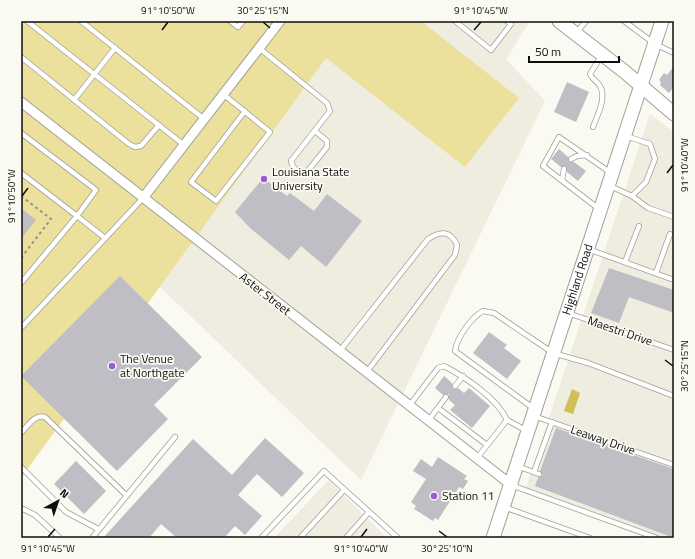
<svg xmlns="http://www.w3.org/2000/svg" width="695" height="559" viewBox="0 0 695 559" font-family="'Titillium Web',sans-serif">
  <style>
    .built { fill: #efeddf }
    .green { fill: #ece09d }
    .water { fill: #d0be58 }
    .building { fill: #c0bec5 }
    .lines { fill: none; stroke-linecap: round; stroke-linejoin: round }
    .lane-casing { stroke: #a09f98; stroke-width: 6 }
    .street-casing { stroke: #a09f98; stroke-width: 11 }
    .secondary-casing { stroke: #a09f98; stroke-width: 15 }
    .path { stroke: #959590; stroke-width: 2; stroke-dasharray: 3 3; stroke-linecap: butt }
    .lane { stroke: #fff; stroke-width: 4.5 }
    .street { stroke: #fff; stroke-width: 9 }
    .secondary { stroke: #fff; stroke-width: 13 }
    .ticks { fill: none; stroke: #0e0e0c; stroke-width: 1.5 }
    .poi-dot { fill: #975bd2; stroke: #faf9f2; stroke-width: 1.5 }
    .labels { text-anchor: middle; stroke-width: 3.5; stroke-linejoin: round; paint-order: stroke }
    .poi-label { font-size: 12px; fill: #0e0e0c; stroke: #faf9f2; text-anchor: start }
    .street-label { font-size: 12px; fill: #0e0e0c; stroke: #faf9f2 }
    .neatline { fill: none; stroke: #0e0e0c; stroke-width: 1.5 }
    .ticks-label { font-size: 10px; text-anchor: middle; fill: #0e0e0c }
  </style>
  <rect width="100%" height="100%" fill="#faf9f2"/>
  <g class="built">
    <path d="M 21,21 L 530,21 L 506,59 L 545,101 L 361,480 L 129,257 Z"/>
    <path d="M 650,114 L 674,132 L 674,538 L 647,538 L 524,493 Z"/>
    <path d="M 329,480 L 387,538 L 274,538 Z"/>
  </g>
  <path class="green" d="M 21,21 L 421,21 L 519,98 L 465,167 L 326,58 L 21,478 Z"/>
  <path class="water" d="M 572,389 L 580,393 L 573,414 L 564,411 Z"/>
  <g class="building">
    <path d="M 674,66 L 674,87 L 669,93 L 660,85 L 661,82 L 659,80 L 664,73 L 667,75 Z"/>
    <path d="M 567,82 L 589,92 L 576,122 L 554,112 Z"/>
    <path d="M 559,149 L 568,157 L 569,162 L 574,162 L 586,171 L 578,181 L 567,172 L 566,166 L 561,167 L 551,159 Z"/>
    <path d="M 263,178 L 287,196 L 290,193 L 314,211 L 327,194 L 362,221 L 326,267 L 301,246 L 289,260 L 250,228 L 235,212 Z"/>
    <path d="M 21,208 L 36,220 L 21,239 Z"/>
    <path d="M 609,268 L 674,290 L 674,313 L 629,297 L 619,323 L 591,313 Z"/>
    <path d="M 120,276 L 202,357 L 154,405 L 168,419 L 117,471 L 21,376 Z"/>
    <path d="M 489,332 L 507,345 L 504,348 L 521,361 L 507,379 L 473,353 Z"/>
    <path d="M 444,376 L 452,383 L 453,389 L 458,388 L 464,393 L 469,388 L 490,406 L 472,428 L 450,410 L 455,405 L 449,400 L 449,394 L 443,395 L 435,388 Z"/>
    <path d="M 556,428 L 674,469 L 674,538 L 535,486 L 538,478 L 543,475 L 540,471 Z"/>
    <path d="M 265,438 L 304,473 L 282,497 L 257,474 L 238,495 L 262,516 L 245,535 L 235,526 L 224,538 L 177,538 L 161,524 L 149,538 L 103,538 L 193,439 L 232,475 Z"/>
    <path d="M 438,457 L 467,476 L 464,479 L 468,481 L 463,489 L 459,487 L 438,520 L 435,518 L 433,521 L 414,509 L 416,506 L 411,502 L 426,479 L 413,471 L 421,459 L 432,467 Z"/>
    <path d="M 76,461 L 106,491 L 84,514 L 54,484 Z"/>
  </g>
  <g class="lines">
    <defs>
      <g id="lane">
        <path d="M 27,21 L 184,145"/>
        <path d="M 81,21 L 204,119"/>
        <path d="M 230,21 L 238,27 L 243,21"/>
        <path d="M 455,21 L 491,50 L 511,24 L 507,21"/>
        <path d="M 624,21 L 655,44 L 674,53"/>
        <path d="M 577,32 L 586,21"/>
        <path d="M 259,48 L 327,103 L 330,111 L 291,161 C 293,169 299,173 306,173 L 327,147 L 327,141 L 315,131"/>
        <path d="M 21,57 L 129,144 L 135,147 L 141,146 L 159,125"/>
        <path d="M 223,94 L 270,132 L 216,201 L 191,182 L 245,111"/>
        <path d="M 74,100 L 115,48"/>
        <path d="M 593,127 C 597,116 607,98 600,86 C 597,81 592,79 590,74 L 602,55"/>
        <path d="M 21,133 L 96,190 L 77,216 L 21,173"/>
        <path d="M 626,136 L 650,144 L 655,159 L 646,182 L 632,196"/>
        <path d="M 571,159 L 577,156 L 587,155"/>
        <path d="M 562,180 L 564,169"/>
        <path d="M 610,186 L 632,196 L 648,208 L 674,217"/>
        <path d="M 599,209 L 543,166 L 559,137 L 611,173"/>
        <path d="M 588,249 L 674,280"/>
        <path d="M 625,262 L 639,226"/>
        <path d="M 656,273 L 670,234"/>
        <path d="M 21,283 L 77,216 L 105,238"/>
        <path d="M 568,313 L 674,350"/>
        <path d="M 21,328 L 143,198"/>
        <path d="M 339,352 L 428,239 C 441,231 450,230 457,245 L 455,255 L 366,373"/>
        <path d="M 455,386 L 463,376"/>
        <path d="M 409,406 L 438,368 L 444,366 C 465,377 497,398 507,420"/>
        <path d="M 438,408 L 487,445"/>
        <path d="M 533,408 L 455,351 C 457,337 471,318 483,311 L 494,313 L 553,353 L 588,363 L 674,396"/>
        <path d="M 534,416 L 674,465"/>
        <path d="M 428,421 L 446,397"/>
        <path d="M 21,433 C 28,426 34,414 45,417 L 126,495"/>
        <path d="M 477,458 L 507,420 L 527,431"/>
        <path d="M 517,466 L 539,474"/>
        <path d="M 21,467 L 66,512 L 98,529"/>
        <path d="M 534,472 L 552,422"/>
        <path d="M 511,485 L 657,538"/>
        <path d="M 504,507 L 590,538"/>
        <path d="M 21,508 L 35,515 L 60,538"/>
        <path d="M 92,538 L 175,437"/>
        <path d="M 261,538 L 324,471 L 398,538"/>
        <path d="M 300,538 L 344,490"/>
        <path d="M 346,538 L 369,512"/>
      </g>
      <g id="street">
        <path d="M 21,102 L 510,484"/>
        <path d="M 143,198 L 280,21"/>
      </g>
      <g id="secondary">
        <path d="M 559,21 L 625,72 L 674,114"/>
        <path id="s1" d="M 493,538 L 662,21"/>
      </g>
    </defs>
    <use href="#lane" class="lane-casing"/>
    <use href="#street" class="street-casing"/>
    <use href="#secondary" class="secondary-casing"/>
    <path class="path" d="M 21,196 L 51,219 L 21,258"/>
    <use href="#lane" class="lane"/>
    <use href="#street" class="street"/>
    <use href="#secondary" class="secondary"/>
  </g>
  <path class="ticks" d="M 263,22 L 270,28M 162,30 L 168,22M 474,30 L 481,22M 667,173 L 673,165M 22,196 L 28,188M 665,360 L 673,366M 439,531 L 447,537M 48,537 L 55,529M 361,537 L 367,529"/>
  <g class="poi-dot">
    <circle cx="264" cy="179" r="4"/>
    <circle cx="112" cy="366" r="4"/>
    <circle cx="434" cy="496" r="4"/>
  </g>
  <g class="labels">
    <g class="poi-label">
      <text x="272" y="176">Louisiana State<tspan x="272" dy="14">University</tspan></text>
      <text x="120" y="363">The Venue<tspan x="120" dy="14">at Northgate</tspan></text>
      <text x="442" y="500">Station 11</text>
    </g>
    <g class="street-label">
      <text dy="4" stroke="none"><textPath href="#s1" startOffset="272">Highland Road</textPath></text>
      <text transform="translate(265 294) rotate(38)" y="4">Aster Street</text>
      <text transform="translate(620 331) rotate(19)" y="4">Maestri Drive</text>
      <text transform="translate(603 440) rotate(19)" y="4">Leaway Drive</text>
    </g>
  </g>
  <rect width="695" height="559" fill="none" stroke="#faf9f2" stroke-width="44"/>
  <g transform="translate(58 501) rotate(40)" stroke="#faf9f2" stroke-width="3" paint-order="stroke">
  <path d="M0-3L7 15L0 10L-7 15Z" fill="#0e0e0c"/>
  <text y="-6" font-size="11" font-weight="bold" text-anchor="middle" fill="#0e0e0c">N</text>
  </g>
  <path d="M529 56v6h90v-6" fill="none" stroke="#0e0e0c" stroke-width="2"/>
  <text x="535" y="56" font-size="12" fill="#0e0e0c" stroke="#faf9f2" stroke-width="3" paint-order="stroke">50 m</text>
  <rect x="22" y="22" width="651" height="515" class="neatline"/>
  <g class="ticks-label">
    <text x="168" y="14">91°10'50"W</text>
    <text x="263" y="14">30°25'15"N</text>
    <text x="481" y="14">91°10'45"W</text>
    <text transform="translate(684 165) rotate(-90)" y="4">91°10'40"W</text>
    <text transform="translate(11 196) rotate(-90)" y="4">91°10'50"W</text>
    <text transform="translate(684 366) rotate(-90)" y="4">30°25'15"N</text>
    <text x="48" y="552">91°10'45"W</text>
    <text x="361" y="552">91°10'40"W</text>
    <text x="447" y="552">30°25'10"N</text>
  </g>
</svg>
